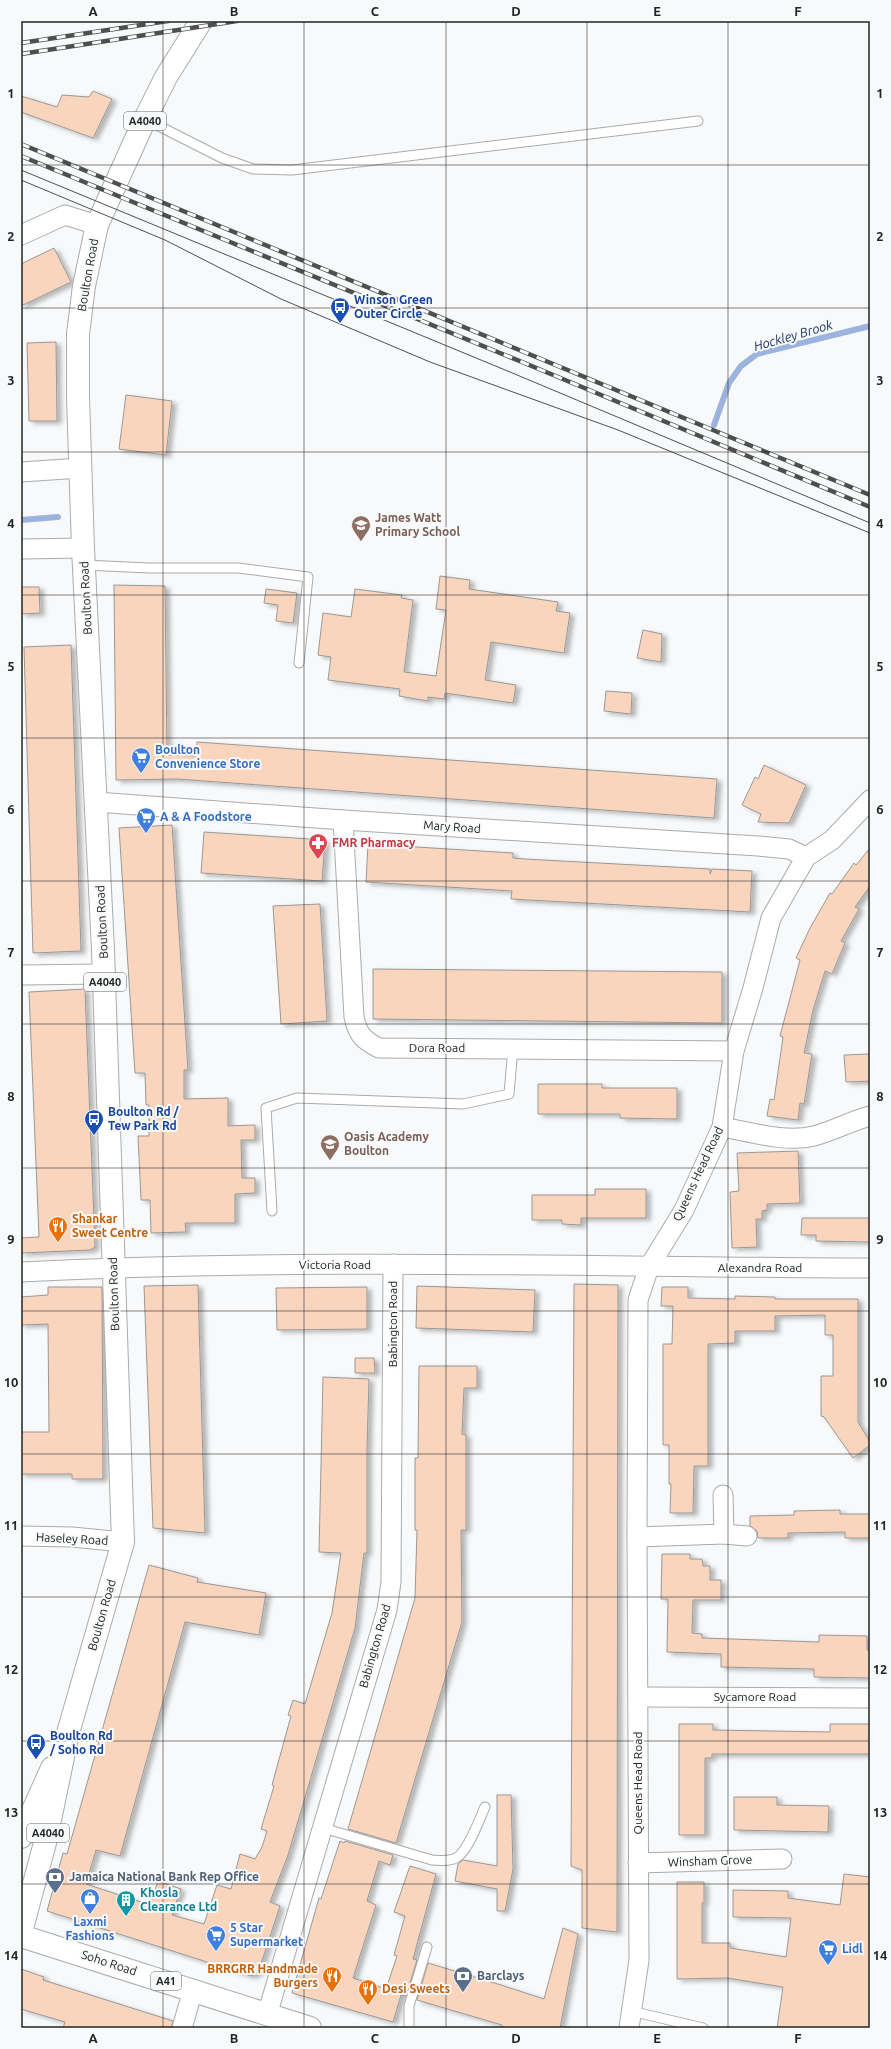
<svg xmlns="http://www.w3.org/2000/svg" width="891" height="2049" viewBox="0 0 891 2049" font-family="Ubuntu,sans-serif">
  <style>
    .lines { fill: none; stroke-linecap: round; stroke-linejoin: round }
    .stream { stroke: #9cb4dd; stroke-width: 6 }
    .building { fill: #f9d5be; stroke: #9a9897; filter: url(#shadow) }
    .lane-casing { stroke: #aaabac; stroke-width: 11 }
    .street-casing { stroke: #aaabac; stroke-width: 21 }
    .primary-casing { stroke: #aaabac; stroke-width: 24 }
    .highway-casing { stroke: #aaabac; stroke-width: 24 }
    .lane { stroke: #fff; stroke-width: 9 }
    .street { stroke: #fff; stroke-width: 19 }
    .primary { stroke: #fff; stroke-width: 22 }
    .highway { stroke: #fff; stroke-width: 22 }
    .tram { stroke: #4e4f4f; stroke-width: 1 }
    .rail-casing { stroke: #4e4f4f; stroke-width: 4.5 }
    .rail { stroke: #f8f9fa; stroke-width: 3; stroke-dasharray: 9; stroke-linecap: butt }
    .grid { fill: none; stroke: #222323; stroke-width: 1; stroke-opacity: 0.55 }
    .labels { text-anchor: middle; stroke-width: 4; stroke-linejoin: round; paint-order: stroke }
    .shield { fill: #f8f9fa; stroke: #626364; stroke-width: 1 }
    .shield-label { font-size: 11px; font-weight: bold; fill: #222323 }
    .street-label { font-size: 12px; fill: #222323; stroke: #f8f9fa }
    .transit-label { font-size: 12px; font-weight: bold; fill: #164399; stroke: #f8f9fa; text-anchor: start }
    .education-label { font-size: 12px; font-weight: bold; fill: #785e54; stroke: #f8f9fa; text-anchor: start }
    .shop-label { font-size: 12px; font-weight: bold; fill: #366cbe; stroke: #f8f9fa; text-anchor: start }
    .health-label { font-size: 12px; font-weight: bold; fill: #be3a42; stroke: #f8f9fa; text-anchor: start }
    .food-label { font-size: 12px; font-weight: bold; fill: #c56008; stroke: #f8f9fa; text-anchor: start }
    .service-label { font-size: 12px; font-weight: bold; fill: #4e5e75; stroke: #f8f9fa; text-anchor: start }
    .culture-label { font-size: 12px; font-weight: bold; fill: #0d838f; stroke: #f8f9fa; text-anchor: start }
    .water-label { font-size: 13px; font-style: italic; fill: #153364; stroke: #f8f9fa }
    .neatline { fill: none; stroke: #222323; stroke-width: 1.5 }
    .grid-label { font-size: 13px; text-anchor: middle; font-weight: bold; fill: #222323 }
  </style>
  <defs>
    <filter id="shadow"><feDropShadow dx="4.5" dy="2.5" stdDeviation="2" flood-color="#0004"/></filter>
  </defs>
  <rect width="100%" height="100%" fill="#f8f9fa"/>
  <g class="lines">
    <g class="stream">
      <path d="M 714,425 L 729,383 L 741,366 L 757,354 L 870,326"/>
      <path d="M 21,520 L 58,517"/>
    </g>
  </g>
  <g class="building">
    <path d="M 93,91 L 112,99 L 93,138 L 21,112 L 21,96 L 57,107 L 62,95 L 89,97 Z"/>
    <path d="M 54,248 L 71,282 L 21,306 L 21,264 Z"/>
    <path d="M 56,342 L 57,421 L 29,421 L 27,343 Z"/>
    <path d="M 126,395 L 172,401 L 166,455 L 119,449 Z"/>
    <path d="M 440,576 L 470,580 L 469,589 L 558,602 L 556,611 L 570,613 L 564,653 L 491,642 L 485,680 L 516,685 L 513,703 L 445,693 L 444,699 L 428,697 L 428,701 L 399,696 L 400,689 L 328,680 L 331,657 L 318,655 L 323,613 L 351,617 L 355,589 L 402,595 L 401,598 L 413,600 L 404,672 L 436,676 L 446,610 L 436,609 Z"/>
    <path d="M 114,585 L 165,586 L 167,755 L 196,756 L 197,742 L 717,779 L 714,818 L 177,779 L 116,780 Z"/>
    <path d="M 21,587 L 39,587 L 40,613 L 21,614 Z"/>
    <path d="M 266,589 L 297,593 L 293,623 L 276,621 L 278,605 L 264,603 Z"/>
    <path d="M 643,630 L 662,634 L 661,662 L 637,658 Z"/>
    <path d="M 71,645 L 81,951 L 33,953 L 24,647 Z"/>
    <path d="M 606,691 L 632,693 L 631,714 L 604,711 Z"/>
    <path d="M 764,765 L 806,785 L 789,823 L 758,822 L 761,814 L 742,805 L 755,777 L 758,779 Z"/>
    <path d="M 172,825 L 188,1070 L 184,1070 L 184,1099 L 228,1098 L 228,1126 L 255,1125 L 255,1140 L 241,1140 L 242,1178 L 255,1178 L 255,1193 L 235,1194 L 235,1223 L 185,1223 L 186,1232 L 151,1233 L 150,1200 L 141,1200 L 138,1136 L 149,1136 L 149,1105 L 146,1105 L 145,1073 L 135,1073 L 119,828 Z"/>
    <path d="M 204,832 L 325,840 L 322,881 L 201,873 Z"/>
    <path d="M 368,844 L 513,853 L 513,858 L 525,859 L 710,869 L 710,874 L 712,869 L 752,871 L 750,912 L 511,899 L 512,891 L 366,882 Z"/>
    <path d="M 870,848 L 870,886 L 855,907 L 859,909 L 841,941 L 845,943 L 832,974 L 825,971 L 813,1010 L 804,1053 L 812,1054 L 804,1104 L 800,1103 L 798,1120 L 767,1116 L 770,1099 L 774,1100 L 783,1037 L 780,1036 L 800,960 L 796,958 L 810,928 L 830,893 L 832,894 L 854,863 L 856,865 Z"/>
    <path d="M 320,904 L 327,1021 L 281,1024 L 273,906 Z"/>
    <path d="M 373,969 L 722,972 L 722,1023 L 373,1019 Z"/>
    <path d="M 85,989 L 95,1247 L 90,1250 L 21,1253 L 21,1238 L 39,1237 L 29,992 Z"/>
    <path d="M 870,1054 L 870,1081 L 846,1082 L 844,1055 Z"/>
    <path d="M 538,1084 L 602,1084 L 602,1088 L 677,1088 L 677,1119 L 620,1118 L 620,1114 L 538,1114 Z"/>
    <path d="M 798,1151 L 800,1203 L 767,1204 L 767,1210 L 762,1211 L 762,1219 L 756,1219 L 757,1247 L 732,1248 L 730,1192 L 739,1191 L 737,1153 Z"/>
    <path d="M 595,1189 L 646,1189 L 646,1218 L 581,1218 L 581,1225 L 562,1224 L 562,1220 L 532,1220 L 532,1195 L 595,1195 Z"/>
    <path d="M 802,1218 L 870,1218 L 870,1242 L 816,1241 L 816,1235 L 801,1235 Z"/>
    <path d="M 574,1284 L 618,1285 L 617,1932 L 582,1928 L 582,1870 L 571,1866 Z"/>
    <path d="M 198,1285 L 205,1533 L 153,1528 L 144,1286 Z"/>
    <path d="M 417,1286 L 535,1290 L 533,1332 L 416,1328 Z"/>
    <path d="M 48,1287 L 102,1287 L 103,1479 L 72,1479 L 72,1474 L 21,1474 L 21,1432 L 49,1432 L 48,1324 L 21,1325 L 21,1297 L 48,1295 Z"/>
    <path d="M 367,1287 L 367,1329 L 277,1330 L 276,1288 Z"/>
    <path d="M 662,1287 L 688,1287 L 688,1298 L 735,1299 L 735,1296 L 775,1297 L 775,1299 L 858,1299 L 858,1422 L 870,1442 L 870,1445 L 853,1458 L 824,1417 L 821,1416 L 821,1376 L 833,1376 L 833,1335 L 825,1335 L 825,1315 L 775,1316 L 775,1331 L 735,1331 L 735,1343 L 708,1344 L 708,1466 L 694,1466 L 693,1513 L 670,1513 L 671,1484 L 669,1484 L 669,1445 L 663,1445 L 663,1344 L 672,1344 L 673,1306 L 661,1306 Z"/>
    <path d="M 355,1358 L 374,1358 L 375,1373 L 355,1373 Z"/>
    <path d="M 419,1366 L 477,1366 L 477,1388 L 464,1388 L 462,1434 L 466,1435 L 466,1530 L 461,1530 L 462,1622 L 396,1843 L 348,1829 L 415,1598 L 417,1530 L 415,1530 L 415,1458 L 418,1458 Z"/>
    <path d="M 323,1377 L 369,1379 L 367,1448 L 367,1553 L 364,1553 L 355,1628 L 288,1855 L 270,1902 L 280,1906 L 258,1973 L 251,1976 L 47,1911 L 63,1853 L 67,1854 L 149,1565 L 198,1578 L 197,1582 L 266,1593 L 259,1635 L 185,1622 L 120,1856 L 96,1850 L 86,1884 L 150,1905 L 158,1881 L 181,1889 L 172,1915 L 204,1924 L 217,1885 L 231,1889 L 240,1854 L 255,1859 L 262,1847 L 267,1831 L 261,1829 L 274,1786 L 272,1785 L 291,1716 L 288,1715 L 293,1700 L 305,1704 L 332,1613 L 341,1553 L 319,1552 Z"/>
    <path d="M 840,1510 L 840,1514 L 870,1514 L 870,1538 L 845,1538 L 845,1532 L 788,1533 L 788,1538 L 758,1538 L 757,1531 L 750,1526 L 750,1516 L 794,1515 L 794,1511 Z"/>
    <path d="M 662,1554 L 690,1554 L 690,1559 L 702,1559 L 703,1566 L 710,1566 L 710,1580 L 721,1580 L 721,1600 L 693,1600 L 692,1633 L 702,1634 L 702,1638 L 819,1642 L 819,1635 L 867,1636 L 867,1650 L 870,1650 L 870,1678 L 814,1677 L 814,1669 L 721,1667 L 721,1654 L 667,1652 L 668,1599 L 661,1599 Z"/>
    <path d="M 679,1724 L 713,1724 L 713,1730 L 830,1732 L 830,1724 L 870,1724 L 870,1754 L 712,1754 L 712,1758 L 705,1758 L 705,1835 L 679,1835 Z"/>
    <path d="M 497,1795 L 511,1795 L 513,1869 L 505,1911 L 497,1911 L 497,1889 L 455,1881 L 458,1864 L 463,1860 L 497,1866 Z"/>
    <path d="M 734,1797 L 777,1797 L 777,1805 L 829,1806 L 828,1832 L 734,1830 Z"/>
    <path d="M 340,1841 L 344,1843 L 345,1841 L 393,1855 L 390,1865 L 379,1861 L 367,1901 L 376,1905 L 353,1978 L 386,1989 L 397,1956 L 394,1955 L 405,1916 L 394,1912 L 410,1866 L 436,1874 L 413,1959 L 417,1960 L 406,1996 L 401,1995 L 393,2022 L 292,1993 L 319,1898 L 321,1899 Z"/>
    <path d="M 844,1874 L 870,1877 L 870,2028 L 777,2028 L 783,1987 L 727,1978 L 677,1979 L 677,1882 L 704,1882 L 704,1903 L 702,1903 L 702,1943 L 730,1943 L 730,1948 L 786,1957 L 791,1918 L 733,1917 L 733,1890 L 788,1891 L 788,1898 L 840,1905 Z"/>
    <path d="M 563,1928 L 578,1934 L 560,2028 L 501,2028 L 502,2025 L 417,2000 L 428,1963 L 501,1985 L 544,1999 Z"/>
    <path d="M 21,1969 L 44,1977 L 43,1980 L 173,2021 L 171,2028 L 63,2028 L 65,2022 L 21,2009 Z"/>
  </g>
  <g class="lines">
    <defs>
      <g id="lane">
        <path d="M 145,119 L 222,158 L 253,169 L 292,170 L 698,121"/>
        <path d="M 84,565 L 149,568 L 238,568 L 308,577 L 299,663"/>
        <path d="M 272,1211 L 266,1108 L 297,1098 L 463,1104 L 509,1094 L 513,1048"/>
        <path d="M 323,1828 L 432,1860 C 439,1860 449,1862 456,1858 C 468,1852 479,1820 485,1807"/>
        <path d="M 631,2011 L 703,2028"/>
        <path d="M 409,2028 L 409,2006 L 427,1947"/>
      </g>
      <g id="street">
        <path d="M 21,235 L 65,215 L 97,225"/>
        <path d="M 21,472 L 81,468"/>
        <path d="M 21,549 L 83,548"/>
        <path d="M 96,802 L 343,820 L 758,846 L 789,849 L 806,857"/>
        <path d="M 343,820 L 354,1017 C 358,1035 363,1040 379,1048 L 734,1051"/>
        <path d="M 21,975 L 104,974"/>
        <path d="M 722,1127 C 751,1132 785,1143 814,1136 C 833,1131 851,1121 870,1116"/>
        <path d="M 21,1272 C 304,1258 587,1267 870,1268"/>
        <path d="M 724,1534 L 747,1536"/>
        <path d="M 21,1536 L 72,1537 L 123,1542"/>
        <path d="M 637,1537 L 724,1534 L 723,1495"/>
        <path d="M 639,1697 L 870,1698"/>
        <path d="M 638,1863 L 782,1859"/>
        <path d="M 267,2015 L 387,1610 L 391,1582 L 393,1264"/>
        <path d="M 182,2028 L 193,1990"/>
        <path d="M 629,2028 L 639,1960 L 637,1537 L 638,1300 L 649,1267 L 684,1210 L 722,1127 L 734,1051 L 753,988 L 771,918 L 806,857 L 832,840 L 870,800"/>
      </g>
      <g id="primary">
        <path d="M 21,1837 L 52,1768"/>
        <path d="M 21,1932 L 46,1839 L 68,1733 L 123,1542 L 103,950 L 83,548 L 78,397 L 78,334 L 84,286 L 97,225 L 145,119 L 166,77 L 201,21"/>
      </g>
      <path id="highway" d="M 21,1936 L 310,2028"/>
    </defs>
    <use href="#lane" class="lane-casing"/>
    <use href="#street" class="street-casing"/>
    <use href="#primary" class="primary-casing"/>
    <use href="#highway" class="highway-casing"/>
    <use href="#lane" class="lane"/>
    <use href="#street" class="street"/>
    <use href="#primary" class="primary"/>
    <use href="#highway" class="highway"/>
    <g class="tram">
      <path d="M 21,170 L 510,372 L 870,523"/>
      <path d="M 21,180 L 165,240 L 281,299 L 430,362 L 618,430 L 870,533"/>
    </g>
    <defs>
      <g id="rail">
        <path d="M 21,43 L 168,21"/>
        <path d="M 21,54 L 237,21"/>
        <path d="M 21,144 L 870,495"/>
        <path d="M 21,156 L 522,362 L 870,507"/>
      </g>
    </defs>
    <use href="#rail" class="rail-casing"/>
    <use href="#rail" class="rail"/>
  </g>
  <path class="grid" d="M 163,21 L 163,2028M 304,21 L 304,2028M 446,21 L 446,2028M 587,21 L 587,2028M 728,21 L 728,2028M 21,165 L 870,165M 21,308 L 870,308M 21,452 L 870,452M 21,595 L 870,595M 21,738 L 870,738M 21,881 L 870,881M 21,1024 L 870,1024M 21,1168 L 870,1168M 21,1311 L 870,1311M 21,1454 L 870,1454M 21,1597 L 870,1597M 21,1741 L 870,1741M 21,1884 L 870,1884"/>
  <defs>
    <symbol id="bus-pin" viewBox="-11 -11 22 30"><path d="M0 17L-7.5 6A9.5 9.5 0 1 1 7.5 6Z" fill="#1a4fb4" stroke="#f8f9fa"/><path d="M-5-6H5V4H4V6H2V4H-2V6H-4V4H-5ZM-3.5-4V0h7V-4ZM-3.5 1.2v1.5H-2V1.2ZM2 1.2v1.5H3.5V1.2Z" fill="#fff"/></symbol>
    <symbol id="school-pin" viewBox="-11 -11 22 30"><path d="M0 17L-7.5 6A9.5 9.5 0 1 1 7.5 6Z" fill="#8d6e63" stroke="#f8f9fa"/><path d="M0-5L7-2L0 1L-7-2ZM-4 1L0 2.5L4 1V4Q0 6-4 4Z" fill="#fff"/></symbol>
    <symbol id="supermarket-pin" viewBox="-11 -11 22 30"><path d="M0 17L-7.5 6A9.5 9.5 0 1 1 7.5 6Z" fill="#3f7fe0" stroke="#f8f9fa"/><path d="M-6-5.5h2.5l.6 2H6L4.5 2H-2.5L-4.4-4H-6ZM-1.5 3.2a1.3 1.3 0 1 0 .1 0ZM3 3.2a1.3 1.3 0 1 0 .1 0Z" fill="#fff"/></symbol>
    <symbol id="pharmacy-pin" viewBox="-11 -11 22 30"><path d="M0 17L-7.5 6A9.5 9.5 0 1 1 7.5 6Z" fill="#e0444e" stroke="#f8f9fa"/><path d="M-2-6h4v4h4v4h-4v4h-4v-4h-4v-4h4Z" fill="#fff"/></symbol>
    <symbol id="restaurant-pin" viewBox="-11 -11 22 30"><path d="M0 17L-7.5 6A9.5 9.5 0 1 1 7.5 6Z" fill="#e8710a" stroke="#f8f9fa"/><path d="M-5-6h1v4h1v-4h1v4h1v-4h1v5L-1.5 .5V6h-2V.5L-5-1ZM5-6V6H3V1.5H1.5Q1.5-4 5-6Z" fill="#fff"/></symbol>
    <symbol id="bank-pin" viewBox="-11 -11 22 30"><path d="M0 17L-7.5 6A9.5 9.5 0 1 1 7.5 6Z" fill="#5c6f8a" stroke="#f8f9fa"/><path d="M-6-4H6V4H-6ZM0-2.3a2.3 2.3 0 1 0 0 4.6a2.3 2.3 0 1 0 0-4.6Z" fill="#fff"/></symbol>
    <symbol id="shop-pin" viewBox="-11 -11 22 30"><path d="M0 17L-7.5 6A9.5 9.5 0 1 1 7.5 6Z" fill="#3f7fe0" stroke="#f8f9fa"/><path d="M-5-2.5h2.3a2.7 3.5 0 0 1 5.4 0H5L5.5 6h-11ZM-1.5-2.5h3a1.5 2.3 0 0 0-3 0Z" fill="#fff"/></symbol>
    <symbol id="building-pin" viewBox="-11 -11 22 30"><path d="M0 17L-7.5 6A9.5 9.5 0 1 1 7.5 6Z" fill="#0f9aa8" stroke="#f8f9fa"/><path d="M-4-6H4V6H1V3H-1V6H-4ZM-2.5-4.3h1.7v1.8h-1.7ZM.8-4.3h1.7v1.8H.8ZM-2.5-1h1.7V.8h-1.7ZM.8-1h1.7V.8H.8Z" fill="#fff"/></symbol>
  </defs>
  <g fill-rule="evenodd">
    <use href="#bus-pin" x="329" y="296" width="22" height="30"/>
    <use href="#school-pin" x="350" y="514" width="22" height="30"/>
    <use href="#supermarket-pin" x="130" y="746" width="22" height="30"/>
    <use href="#supermarket-pin" x="135" y="806" width="22" height="30"/>
    <use href="#pharmacy-pin" x="307" y="832" width="22" height="30"/>
    <use href="#bus-pin" x="83" y="1108" width="22" height="30"/>
    <use href="#school-pin" x="319" y="1133" width="22" height="30"/>
    <use href="#restaurant-pin" x="47" y="1215" width="22" height="30"/>
    <use href="#bus-pin" x="25" y="1732" width="22" height="30"/>
    <use href="#bank-pin" x="44" y="1866" width="22" height="30"/>
    <use href="#shop-pin" x="79" y="1887" width="22" height="30"/>
    <use href="#building-pin" x="115" y="1889" width="22" height="30"/>
    <use href="#supermarket-pin" x="205" y="1924" width="22" height="30"/>
    <use href="#supermarket-pin" x="817" y="1938" width="22" height="30"/>
    <use href="#restaurant-pin" x="321" y="1965" width="22" height="30"/>
    <use href="#bank-pin" x="452" y="1965" width="22" height="30"/>
    <use href="#restaurant-pin" x="357" y="1978" width="22" height="30"/>
  </g>
  <g class="labels">
    <g class="shield">
      <rect x="124" y="112" width="42" height="18" rx="3"/>
      <rect x="84" y="973" width="42" height="18" rx="3"/>
      <rect x="27" y="1824" width="42" height="18" rx="3"/>
      <rect x="151" y="1972" width="30" height="18" rx="3"/>
    </g>
    <g class="shield-label">
      <text x="145" y="125">A4040</text>
      <text x="105" y="986">A4040</text>
      <text x="48" y="1837">A4040</text>
      <text x="166" y="1985">A41</text>
    </g>
    <g class="street-label">
      <text transform="translate(88 275) rotate(-80)" y="4">Boulton Road</text>
      <text transform="translate(86 598) rotate(-93)" y="4">Boulton Road</text>
      <text transform="translate(452 827) rotate(4)" y="4">Mary Road</text>
      <text transform="translate(102 922) rotate(-93)" y="4">Boulton Road</text>
      <text x="437" y="1052">Dora Road</text>
      <text transform="translate(698 1174) rotate(-65)" y="4">Queens Head Road</text>
      <text x="335" y="1269">Victoria Road</text>
      <text x="760" y="1272">Alexandra Road</text>
      <text transform="translate(114 1294) rotate(-92)" y="4">Boulton Road</text>
      <text transform="translate(393 1324) rotate(-90)" y="4">Babington Road</text>
      <text transform="translate(72 1539) rotate(3)" y="4">Haseley Road</text>
      <text transform="translate(102 1615) rotate(-74)" y="4">Boulton Road</text>
      <text transform="translate(375 1646) rotate(-74)" y="4">Babington Road</text>
      <text x="755" y="1701">Sycamore Road</text>
      <text transform="translate(638 1783) rotate(-90)" y="4">Queens Head Road</text>
      <text transform="translate(710 1861) rotate(-2)" y="4">Winsham Grove</text>
      <text transform="translate(109 1963) rotate(18)" y="4">Soho Road</text>
    </g>
    <g class="transit-label">
      <text x="354" y="304">Winson Green<tspan x="354" dy="14">Outer Circle</tspan></text>
      <text x="108" y="1116">Boulton Rd /<tspan x="108" dy="14">Tew Park Rd</tspan></text>
      <text x="50" y="1740">Boulton Rd<tspan x="50" dy="14">/ Soho Rd</tspan></text>
    </g>
    <g class="education-label">
      <text x="375" y="522">James Watt<tspan x="375" dy="14">Primary School</tspan></text>
      <text x="344" y="1141">Oasis Academy<tspan x="344" dy="14">Boulton</tspan></text>
    </g>
    <g class="shop-label">
      <text x="155" y="754">Boulton<tspan x="155" dy="14">Convenience Store</tspan></text>
      <text x="160" y="821">A &amp; A Foodstore</text>
      <text x="90" y="1926" text-anchor="middle">Laxmi<tspan x="90" dy="14">Fashions</tspan></text>
      <text x="230" y="1932">5 Star<tspan x="230" dy="14">Supermarket</tspan></text>
      <text x="842" y="1953">Lidl</text>
    </g>
    <g class="health-label">
      <text x="332" y="847">FMR Pharmacy</text>
    </g>
    <g class="food-label">
      <text x="72" y="1223">Shankar<tspan x="72" dy="14">Sweet Centre</tspan></text>
      <text x="318" y="1973" text-anchor="end">BRRGRR Handmade<tspan x="318" dy="14">Burgers</tspan></text>
      <text x="382" y="1993">Desi Sweets</text>
    </g>
    <g class="service-label">
      <text x="69" y="1881">Jamaica National Bank Rep Office</text>
      <text x="477" y="1980">Barclays</text>
    </g>
    <g class="culture-label">
      <text x="140" y="1897">Khosla<tspan x="140" dy="14">Clearance Ltd</tspan></text>
    </g>
    <g class="water-label">
      <text transform="translate(793 335) rotate(-16)" y="5">Hockley Brook</text>
    </g>
  </g>
  <rect width="891" height="2049" fill="none" stroke="#f8f9fa" stroke-width="44"/>
  <rect x="22" y="22" width="847" height="2005" class="neatline"/>
  <g class="grid-label">
    <text x="93" y="16">A</text>
    <text x="234" y="16">B</text>
    <text x="375" y="16">C</text>
    <text x="516" y="16">D</text>
    <text x="657" y="16">E</text>
    <text x="798" y="16">F</text>
    <text x="11" y="98">1</text>
    <text x="880" y="98">1</text>
    <text x="11" y="241">2</text>
    <text x="880" y="241">2</text>
    <text x="11" y="385">3</text>
    <text x="880" y="385">3</text>
    <text x="11" y="528">4</text>
    <text x="880" y="528">4</text>
    <text x="11" y="671">5</text>
    <text x="880" y="671">5</text>
    <text x="11" y="814">6</text>
    <text x="880" y="814">6</text>
    <text x="11" y="957">7</text>
    <text x="880" y="957">7</text>
    <text x="11" y="1101">8</text>
    <text x="880" y="1101">8</text>
    <text x="11" y="1244">9</text>
    <text x="880" y="1244">9</text>
    <text x="11" y="1387">10</text>
    <text x="880" y="1387">10</text>
    <text x="11" y="1530">11</text>
    <text x="880" y="1530">11</text>
    <text x="11" y="1674">12</text>
    <text x="880" y="1674">12</text>
    <text x="11" y="1817">13</text>
    <text x="880" y="1817">13</text>
    <text x="11" y="1960">14</text>
    <text x="880" y="1960">14</text>
    <text x="93" y="2043">A</text>
    <text x="234" y="2043">B</text>
    <text x="375" y="2043">C</text>
    <text x="516" y="2043">D</text>
    <text x="657" y="2043">E</text>
    <text x="798" y="2043">F</text>
  </g>
</svg>
